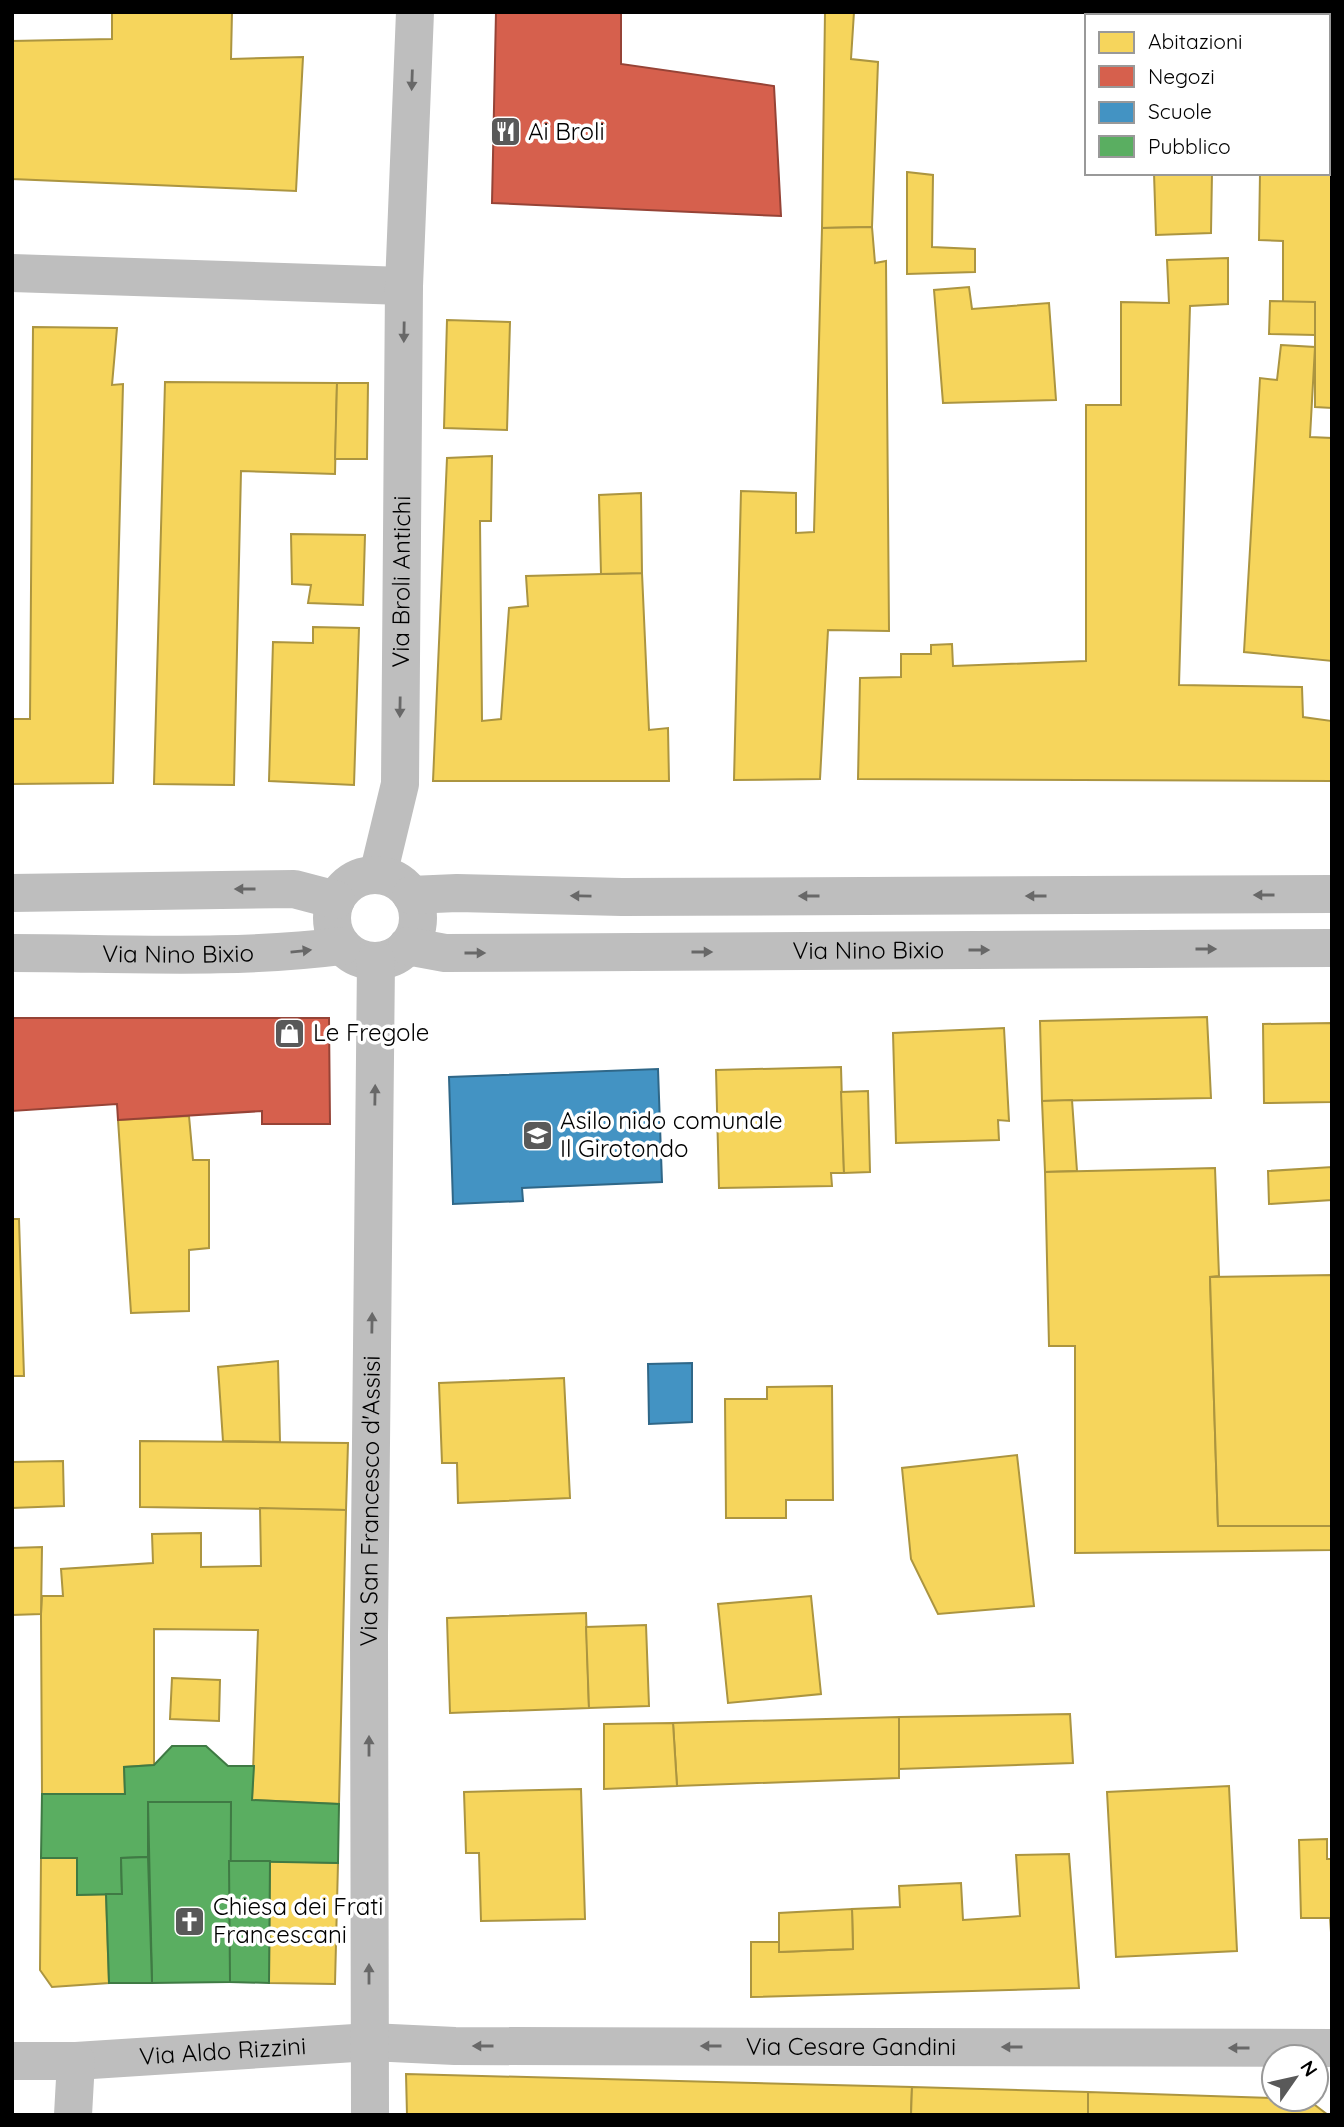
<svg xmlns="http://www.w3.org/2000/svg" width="1344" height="2127" viewBox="0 0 1344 2127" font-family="Quicksand,sans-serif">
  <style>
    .homes { fill: #f6d55c; stroke: #ac9540; stroke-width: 2 }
    .shops { fill: #d6604d; stroke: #964336; stroke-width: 2 }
    .schools { fill: #4393c3; stroke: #2f6788; stroke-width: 2 }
    .public { fill: #5aae61; stroke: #3f7a44; stroke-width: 2 }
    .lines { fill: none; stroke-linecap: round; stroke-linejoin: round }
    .pedestrian { stroke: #bebebe; stroke-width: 38 }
    .minor { stroke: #bebebe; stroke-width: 38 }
    .tertiary { stroke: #bebebe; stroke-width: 38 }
    .oneway { fill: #686868 }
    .labels { text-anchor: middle; stroke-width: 7; stroke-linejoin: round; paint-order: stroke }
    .poi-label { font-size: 24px; fill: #000; stroke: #fff; text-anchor: start }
    .street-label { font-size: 24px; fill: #000; stroke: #fff }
  </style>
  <rect width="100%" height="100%" fill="#fff"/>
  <g class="homes">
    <path d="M 112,12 L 232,12 L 231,59 L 303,57 L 296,191 L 12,179 L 12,41 L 112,39 Z"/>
    <path d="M 825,12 L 854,12 L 851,59 L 878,62 L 872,227 L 822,228 Z"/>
    <path d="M 1261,12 L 1332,12 L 1332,408 L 1315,407 L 1315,307 L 1283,306 L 1283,241 L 1259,240 L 1260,173 L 1328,173 L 1328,16 L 1261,16 Z"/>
    <path d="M 907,172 L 933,175 L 932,247 L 975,249 L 975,272 L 907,274 Z"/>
    <path d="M 1154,173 L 1212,173 L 1211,233 L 1156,235 Z"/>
    <path d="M 872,227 L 875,263 L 886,261 L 889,631 L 828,630 L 820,779 L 734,780 L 741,491 L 796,493 L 796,533 L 814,532 L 822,228 Z"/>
    <path d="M 1228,258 L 1228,304 L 1190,306 L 1179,685 L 1302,687 L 1303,717 L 1332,721 L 1332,781 L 858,779 L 860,678 L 901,677 L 901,654 L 931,654 L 931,645 L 952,644 L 953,666 L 1086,661 L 1086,405 L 1121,405 L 1121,302 L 1169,303 L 1167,260 Z"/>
    <path d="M 969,287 L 972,309 L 1049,303 L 1056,400 L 943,403 L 934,290 Z"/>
    <path d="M 1270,301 L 1315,302 L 1315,335 L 1269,334 Z"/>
    <path d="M 447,320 L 510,322 L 507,430 L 444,428 Z"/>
    <path d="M 33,327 L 117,328 L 112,385 L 123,384 L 113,783 L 12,784 L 12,719 L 30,719 Z"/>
    <path d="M 1281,345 L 1315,347 L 1310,437 L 1332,438 L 1332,661 L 1244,652 L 1260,378 L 1277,380 Z"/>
    <path d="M 165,382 L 337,383 L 335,474 L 241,471 L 234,785 L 154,784 Z"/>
    <path d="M 337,383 L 368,383 L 367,459 L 335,459 Z"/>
    <path d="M 492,456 L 491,521 L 480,521 L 482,721 L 501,719 L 509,608 L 528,606 L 526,576 L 642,573 L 649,730 L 668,728 L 669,781 L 433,781 L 447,458 Z"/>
    <path d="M 641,493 L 642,573 L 601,574 L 599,495 Z"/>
    <path d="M 291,534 L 365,535 L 363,605 L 308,603 L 311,585 L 292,584 Z"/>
    <path d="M 313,627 L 359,628 L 354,785 L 269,781 L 273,642 L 313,643 Z"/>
    <path d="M 1207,1017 L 1211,1098 L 1042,1101 L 1040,1021 Z"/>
    <path d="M 1332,1023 L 1332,1102 L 1264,1103 L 1263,1024 Z"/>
    <path d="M 1004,1028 L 1009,1121 L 998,1120 L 999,1140 L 896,1143 L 893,1033 Z"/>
    <path d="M 841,1067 L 844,1173 L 831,1173 L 832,1186 L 719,1188 L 716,1070 Z"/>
    <path d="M 868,1091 L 870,1172 L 844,1173 L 841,1092 Z"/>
    <path d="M 1072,1100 L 1077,1171 L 1045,1172 L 1042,1101 Z"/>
    <path d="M 189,1116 L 193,1160 L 209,1160 L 209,1248 L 189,1250 L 189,1311 L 131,1313 L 118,1120 Z"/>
    <path d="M 1332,1167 L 1332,1200 L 1269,1204 L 1268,1171 Z"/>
    <path d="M 1215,1168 L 1219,1276 L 1210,1277 L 1218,1526 L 1332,1526 L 1332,1550 L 1075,1553 L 1075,1346 L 1049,1346 L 1045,1172 Z"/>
    <path d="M 12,1219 L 19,1219 L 24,1376 L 12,1376 Z"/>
    <path d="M 1332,1275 L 1332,1526 L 1218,1526 L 1210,1277 Z"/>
    <path d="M 278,1361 L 280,1442 L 223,1441 L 218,1367 Z"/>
    <path d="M 564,1378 L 570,1498 L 458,1503 L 457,1463 L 442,1463 L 439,1383 Z"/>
    <path d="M 832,1386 L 833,1500 L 786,1500 L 786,1518 L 726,1518 L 725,1399 L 767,1399 L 767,1387 Z"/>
    <path d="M 140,1441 L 348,1443 L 346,1510 L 140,1507 Z"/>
    <path d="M 1017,1455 L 1034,1606 L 938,1614 L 911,1559 L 902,1468 Z"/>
    <path d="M 63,1461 L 64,1506 L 12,1508 L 12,1462 Z"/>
    <path d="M 260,1508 L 346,1510 L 339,1804 L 252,1800 L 258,1630 L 154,1629 L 154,1765 L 124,1767 L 125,1794 L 42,1794 L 41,1614 L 42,1596 L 63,1596 L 61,1569 L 153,1563 L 152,1534 L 201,1533 L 201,1567 L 261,1566 Z"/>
    <path d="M 42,1547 L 41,1614 L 12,1615 L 12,1548 Z"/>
    <path d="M 811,1596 L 821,1694 L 728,1703 L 718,1604 Z"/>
    <path d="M 586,1613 L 589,1708 L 450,1713 L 447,1618 Z"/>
    <path d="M 646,1625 L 649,1706 L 589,1708 L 586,1627 Z"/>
    <path d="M 172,1678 L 220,1680 L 219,1721 L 170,1719 Z"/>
    <path d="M 1070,1714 L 1073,1763 L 899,1769 L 899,1717 Z"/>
    <path d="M 899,1717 L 899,1778 L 677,1786 L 673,1723 Z"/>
    <path d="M 673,1723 L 677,1786 L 604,1789 L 604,1724 Z"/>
    <path d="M 1229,1786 L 1237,1951 L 1116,1957 L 1107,1792 Z"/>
    <path d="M 581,1789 L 585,1919 L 481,1921 L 479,1853 L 466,1853 L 464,1792 Z"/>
    <path d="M 1327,1839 L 1327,1859 L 1332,1859 L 1332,1947 L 1330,1918 L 1301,1918 L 1299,1840 Z"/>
    <path d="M 1069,1854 L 1079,1988 L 751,1997 L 751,1942 L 779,1942 L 779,1952 L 853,1949 L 852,1909 L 900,1907 L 899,1886 L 961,1883 L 963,1920 L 1020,1916 L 1016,1855 Z"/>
    <path d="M 41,1858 L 77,1858 L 77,1895 L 106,1894 L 109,1983 L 52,1987 L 40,1970 Z"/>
    <path d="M 270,1861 L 338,1863 L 335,1984 L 269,1983 Z"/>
    <path d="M 852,1909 L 853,1949 L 779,1952 L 779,1913 Z"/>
    <path d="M 406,2074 L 912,2087 L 911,2115 L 407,2115 Z"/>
    <path d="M 912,2087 L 1088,2092 L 1088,2115 L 911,2115 Z"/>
    <path d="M 1088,2092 L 1307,2099 L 1328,2115 L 1088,2115 Z"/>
  </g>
  <g class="shops">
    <path d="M 496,12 L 621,12 L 621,64 L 774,86 L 781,216 L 492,203 Z"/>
    <path d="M 12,1018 L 329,1018 L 330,1124 L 262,1124 L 262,1111 L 118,1120 L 117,1104 L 12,1111 Z"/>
  </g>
  <g class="schools">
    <path d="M 658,1069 L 662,1182 L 522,1188 L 523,1201 L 453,1204 L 449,1077 Z"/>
    <path d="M 692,1363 L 692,1422 L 649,1424 L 648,1364 Z"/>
  </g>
  <g class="public">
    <path d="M 172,1746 L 206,1746 L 228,1766 L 254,1766 L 252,1800 L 339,1804 L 338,1863 L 229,1861 L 231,1802 L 148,1802 L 148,1857 L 121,1858 L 122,1894 L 77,1895 L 77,1858 L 41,1858 L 42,1794 L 125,1794 L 124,1767 L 154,1765 Z"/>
    <path d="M 148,1802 L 231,1802 L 230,1982 L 152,1983 Z"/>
    <path d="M 148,1857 L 152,1983 L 109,1983 L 106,1894 L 122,1894 L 121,1858 Z"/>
    <path d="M 229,1861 L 270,1861 L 269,1983 L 230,1982 Z"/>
  </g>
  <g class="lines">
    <path class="pedestrian" id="s1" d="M 76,2061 L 370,2042"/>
    <g class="minor">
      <path d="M 12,273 L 404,286"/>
      <path id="s2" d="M 378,875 L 400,784 L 404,286 L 415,12"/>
      <path id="s3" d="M 370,2042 L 455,2046 L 1332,2048"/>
      <path d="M 12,2061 L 76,2061 L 73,2115"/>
    </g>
    <g class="tertiary">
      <circle cx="375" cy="918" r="43"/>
      <path d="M 12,893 L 294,889 L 336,900"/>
      <path d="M 411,895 L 457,893 L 622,897 L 1332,894"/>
      <path id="s4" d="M 407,946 L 445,953 L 1332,948"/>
      <path id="s5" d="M 12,953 C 122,953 233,960 342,946"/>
      <path id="s6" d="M 370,2115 L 369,1636 L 376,961"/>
    </g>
  </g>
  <defs><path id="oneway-solid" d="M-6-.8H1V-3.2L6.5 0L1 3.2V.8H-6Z" transform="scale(1.75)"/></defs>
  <g class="oneway">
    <use href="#oneway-solid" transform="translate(412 80) rotate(92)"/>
    <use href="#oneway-solid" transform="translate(404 332) rotate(91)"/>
    <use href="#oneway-solid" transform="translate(400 707) rotate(91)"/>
    <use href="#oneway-solid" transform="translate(245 889) rotate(180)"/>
    <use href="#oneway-solid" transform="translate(1264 895) rotate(180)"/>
    <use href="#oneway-solid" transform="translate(581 896) rotate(-179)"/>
    <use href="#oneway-solid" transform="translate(809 896) rotate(180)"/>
    <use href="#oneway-solid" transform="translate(1036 896) rotate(180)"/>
    <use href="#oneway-solid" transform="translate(1206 949)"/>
    <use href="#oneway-solid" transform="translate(979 950)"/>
    <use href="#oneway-solid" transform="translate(301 951) rotate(-6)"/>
    <use href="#oneway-solid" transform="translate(702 952)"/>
    <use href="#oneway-solid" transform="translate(475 953)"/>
    <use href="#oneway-solid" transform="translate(375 1095) rotate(-89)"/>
    <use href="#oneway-solid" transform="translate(372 1323) rotate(-89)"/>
    <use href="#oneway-solid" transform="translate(369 1746) rotate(-90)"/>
    <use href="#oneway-solid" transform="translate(369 1974) rotate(-90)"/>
    <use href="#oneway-solid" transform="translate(483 2046) rotate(-180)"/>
    <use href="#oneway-solid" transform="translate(711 2046) rotate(-180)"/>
    <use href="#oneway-solid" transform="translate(1012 2047) rotate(-180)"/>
    <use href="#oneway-solid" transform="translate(1239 2048) rotate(-180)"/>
  </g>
  <defs>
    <symbol id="restaurant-square" viewBox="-11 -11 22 22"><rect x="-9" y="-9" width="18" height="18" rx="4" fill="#595959" stroke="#fff"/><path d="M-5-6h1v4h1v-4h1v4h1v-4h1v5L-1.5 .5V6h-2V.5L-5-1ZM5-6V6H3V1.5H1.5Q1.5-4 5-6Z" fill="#fff"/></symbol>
    <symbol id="shop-square" viewBox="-11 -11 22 22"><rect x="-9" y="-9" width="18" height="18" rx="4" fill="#595959" stroke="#fff"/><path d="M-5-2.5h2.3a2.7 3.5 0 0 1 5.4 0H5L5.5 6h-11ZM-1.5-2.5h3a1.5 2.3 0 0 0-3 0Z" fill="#fff"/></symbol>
    <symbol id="school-square" viewBox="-11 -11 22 22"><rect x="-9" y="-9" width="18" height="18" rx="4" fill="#595959" stroke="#fff"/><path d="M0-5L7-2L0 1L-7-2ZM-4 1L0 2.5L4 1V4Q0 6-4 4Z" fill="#fff"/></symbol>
    <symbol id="church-square" viewBox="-11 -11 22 22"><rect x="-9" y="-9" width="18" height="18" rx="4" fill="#595959" stroke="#fff"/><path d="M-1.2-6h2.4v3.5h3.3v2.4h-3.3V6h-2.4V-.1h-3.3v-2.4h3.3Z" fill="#fff"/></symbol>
  </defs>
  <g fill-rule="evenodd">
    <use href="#restaurant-square" x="488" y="114" width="35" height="35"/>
    <use href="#shop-square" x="272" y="1016" width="35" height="35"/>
    <use href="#school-square" x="520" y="1118" width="35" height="35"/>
    <use href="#church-square" x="172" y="1904" width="35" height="35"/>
  </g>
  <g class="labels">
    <g class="poi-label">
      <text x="528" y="140">Ai Broli</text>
      <text x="313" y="1041">Le Fregole</text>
      <text x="560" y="1129">Asilo nido comunale<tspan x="560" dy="28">Il Girotondo</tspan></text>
      <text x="213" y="1915">Chiesa dei Frati<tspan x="213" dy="28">Francescani</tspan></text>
    </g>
    <g class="street-label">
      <text dy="8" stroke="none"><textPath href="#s2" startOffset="296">Via Broli Antichi</textPath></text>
      <text dy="8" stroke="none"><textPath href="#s4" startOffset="462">Via Nino Bixio</textPath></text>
      <text dy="8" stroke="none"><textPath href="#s5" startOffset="166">Via Nino Bixio</textPath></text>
      <text dy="8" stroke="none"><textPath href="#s6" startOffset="614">Via San Francesco d'Assisi</textPath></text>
      <text dy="8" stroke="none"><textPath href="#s3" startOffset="481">Via Cesare Gandini</textPath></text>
      <text dy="8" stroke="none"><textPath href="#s1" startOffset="147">Via Aldo Rizzini</textPath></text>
    </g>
  </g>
  <rect width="1344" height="2127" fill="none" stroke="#000000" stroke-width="28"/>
  <rect x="1085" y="14" width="245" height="161" fill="#ffffff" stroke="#999999" stroke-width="2"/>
  <rect x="1099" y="32" width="35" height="21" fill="#f6d55c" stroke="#999999" stroke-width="2"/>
  <text x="1148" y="49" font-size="21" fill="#000000">Abitazioni</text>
  <rect x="1099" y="66" width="35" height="21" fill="#d6604d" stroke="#999999" stroke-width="2"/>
  <text x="1148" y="84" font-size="21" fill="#000000">Negozi</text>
  <rect x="1099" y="102" width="35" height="21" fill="#4393c3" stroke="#999999" stroke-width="2"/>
  <text x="1148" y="119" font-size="21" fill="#000000">Scuole</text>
  <rect x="1099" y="136" width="35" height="21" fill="#5aae61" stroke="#999999" stroke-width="2"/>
  <text x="1148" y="154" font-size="21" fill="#000000">Pubblico</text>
  <g transform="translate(1295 2078) rotate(56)"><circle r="33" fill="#ffffff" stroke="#999999" stroke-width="2"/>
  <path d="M0-5L12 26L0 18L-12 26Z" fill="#595959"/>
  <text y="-10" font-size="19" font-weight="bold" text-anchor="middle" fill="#000000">N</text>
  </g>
</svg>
